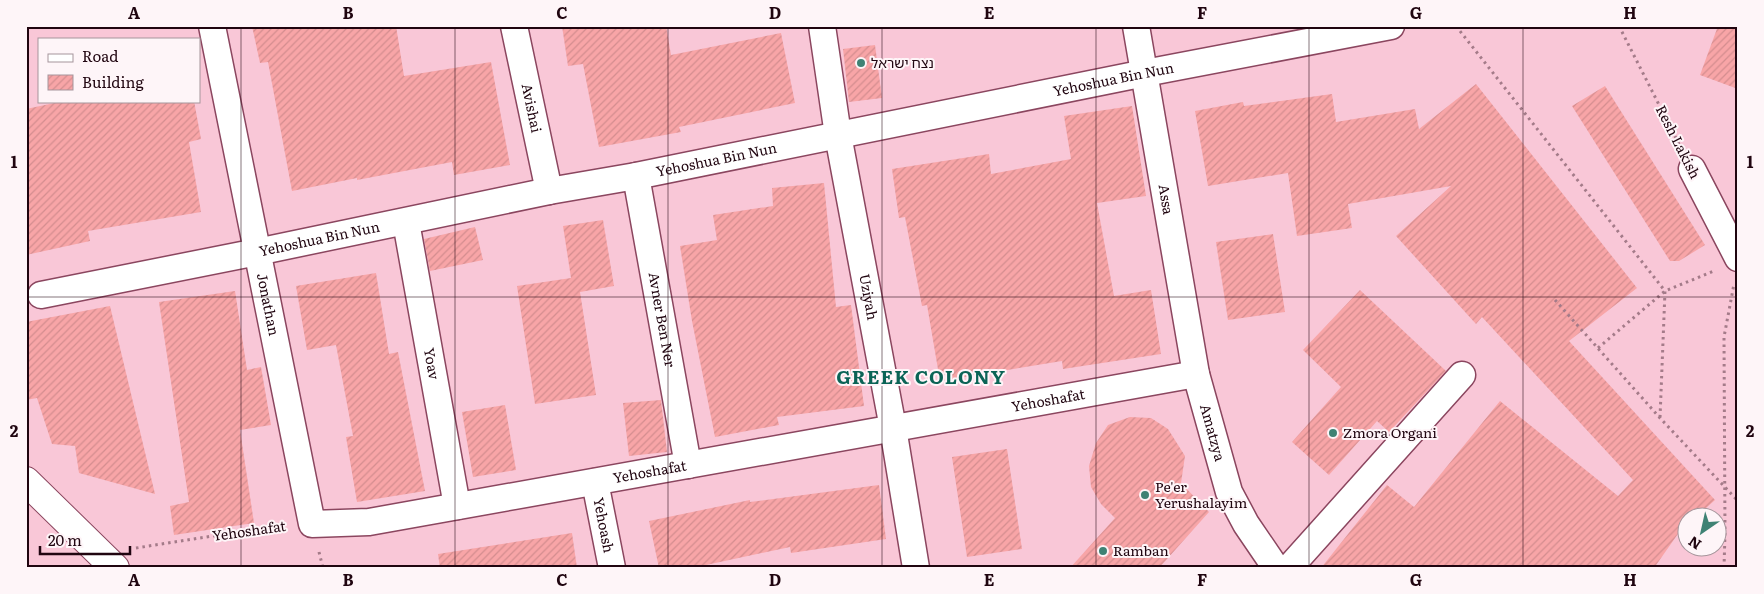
<svg xmlns="http://www.w3.org/2000/svg" width="1764" height="594" viewBox="0 0 1764 594" font-family="Literata,'Noto Sans Hebrew',serif">
  <style>
    .building { fill: url(#building-hatch) }
    .lines { fill: none; stroke-linecap: round; stroke-linejoin: round }
    .street-casing { stroke: #8b465f; stroke-width: 29 }
    .secondary-casing { stroke: #8b465f; stroke-width: 30 }
    .path { stroke: #a47b89; stroke-width: 3; stroke-dasharray: 2.5 4; stroke-linecap: butt }
    .street { stroke: #fff; stroke-width: 26 }
    .secondary { stroke: #fff; stroke-width: 28 }
    .grid { fill: none; stroke: #200510; stroke-width: 1; stroke-opacity: 0.55 }
    .poi-dot { fill: #3f8274; stroke: #fef5f8; stroke-width: 2 }
    .labels { text-anchor: middle; stroke-width: 4; stroke-linejoin: round; paint-order: stroke }
    .poi-label { font-size: 14px; fill: #200510; stroke: #fef5f8; text-anchor: start }
    .street-label { font-size: 14px; fill: #200510; stroke: #fef5f8 }
    .district-label { font-size: 19px; font-weight: bold; letter-spacing: 1px; fill: #0b6456; stroke: #fef5f8 }
    .neatline { fill: none; stroke: #200510; stroke-width: 2 }
    .grid-label { font-size: 16px; text-anchor: middle; font-weight: bold; fill: #200510 }
  </style>
  <defs>
    <pattern id="building-hatch" width="6" height="6" patternUnits="userSpaceOnUse" patternTransform="scale(1.25)"><rect width="6" height="6" fill="#f8a5a7"/><path d="M-1 1l2-2M0 6l6-6M5 7l2-2" fill="none" stroke="#d48d8f"/></pattern>
  </defs>
  <rect width="100%" height="100%" fill="#f9c7d7"/>
  <g class="building">
    <path d="M 252,26 L 396,26 L 404,76 L 491,62 L 510,165 L 454,175 L 452,162 L 357,180 L 357,178 L 292,191 L 268,62 L 260,63 Z"/>
    <path d="M 562,26 L 666,26 L 671,55 L 781,33 L 795,103 L 679,127 L 681,132 L 599,147 L 583,64 L 568,66 Z"/>
    <path d="M 1718,26 L 1738,26 L 1738,89 L 1700,75 Z"/>
    <path d="M 875,45 L 882,98 L 849,102 L 843,49 Z"/>
    <path d="M 1476,84 L 1637,288 L 1569,341 L 1715,500 L 1697,516 L 1686,516 L 1686,526 L 1680,531 L 1654,568 L 1321,568 L 1387,485 L 1414,507 L 1500,401 L 1618,496 L 1633,480 L 1482,317 L 1476,324 L 1396,236 L 1451,186 L 1348,204 L 1352,228 L 1297,236 L 1288,173 L 1208,186 L 1195,111 L 1243,102 L 1244,106 L 1332,94 L 1336,122 L 1415,109 L 1419,129 Z"/>
    <path d="M 1605,86 L 1705,245 L 1679,261 L 1670,261 L 1572,106 Z"/>
    <path d="M 64,101 L 194,101 L 201,139 L 189,142 L 201,212 L 88,231 L 90,241 L 26,255 L 26,109 Z"/>
    <path d="M 1132,106 L 1146,196 L 1097,203 L 1114,296 L 1151,290 L 1161,354 L 1063,369 L 1062,361 L 940,381 L 927,305 L 922,306 L 905,217 L 899,218 L 892,169 L 989,154 L 991,174 L 1071,159 L 1064,116 Z"/>
    <path d="M 824,183 L 836,307 L 851,305 L 864,406 L 777,417 L 779,425 L 715,437 L 692,321 L 680,246 L 717,240 L 713,215 L 773,206 L 772,188 Z"/>
    <path d="M 603,220 L 614,286 L 580,292 L 596,395 L 535,404 L 517,286 L 571,278 L 563,226 Z"/>
    <path d="M 475,227 L 483,260 L 430,271 L 424,239 Z"/>
    <path d="M 1273,234 L 1285,312 L 1228,320 L 1216,242 Z"/>
    <path d="M 376,273 L 389,354 L 398,352 L 425,491 L 357,502 L 346,437 L 353,436 L 336,345 L 307,350 L 296,286 Z"/>
    <path d="M 1360,290 L 1446,371 L 1389,432 L 1377,421 L 1329,475 L 1292,442 L 1341,387 L 1303,350 Z"/>
    <path d="M 235,291 L 247,370 L 261,367 L 271,425 L 240,430 L 254,523 L 174,535 L 170,506 L 189,502 L 159,302 Z"/>
    <path d="M 110,306 L 155,494 L 79,473 L 75,446 L 52,444 L 37,398 L 26,400 L 26,322 Z"/>
    <path d="M 661,400 L 667,452 L 629,456 L 623,403 Z"/>
    <path d="M 505,405 L 516,470 L 473,477 L 462,412 Z"/>
    <path d="M 1130,417 L 1151,418 L 1168,429 L 1185,456 L 1181,483 L 1209,512 L 1159,568 L 1070,568 L 1115,518 L 1101,504 L 1091,487 L 1089,466 L 1096,443 L 1108,425 Z"/>
    <path d="M 1007,449 L 1022,549 L 967,557 L 952,457 Z"/>
    <path d="M 879,485 L 886,539 L 791,553 L 790,547 L 692,568 L 659,568 L 649,521 L 750,500 L 750,502 Z"/>
    <path d="M 572,533 L 577,568 L 440,568 L 438,554 Z"/>
  </g>
  <g class="lines">
    <defs>
      <g id="street">
        <path id="s1" d="M 212,26 L 312,524 L 369,522 L 1196,374"/>
        <path id="s2" d="M 514,26 L 549,191"/>
        <path id="s3" d="M 822,26 L 838,135 L 893,428 L 916,568"/>
        <path id="s4" d="M 1136,26 L 1196,374 L 1229,492 L 1246,524 L 1276,568"/>
        <path d="M 1692,169 L 1738,258"/>
        <path id="s5" d="M 636,176 L 688,465"/>
        <path id="s6" d="M 406,222 L 457,506"/>
        <path id="s7" d="M 41,295 L 257,252 L 549,191 L 636,176 L 1145,73 L 1391,26"/>
        <path id="s8" d="M 595,482 L 612,568"/>
        <path d="M 1289,568 L 1462,375"/>
      </g>
      <path id="secondary" d="M 26,481 L 115,568"/>
    </defs>
    <use href="#street" class="street-casing"/>
    <use href="#secondary" class="secondary-casing"/>
    <g class="path">
      <path d="M 1456,26 L 1665,291 L 1660,418"/>
      <path d="M 1619,26 L 1680,146"/>
      <path d="M 1555,300 L 1660,418 L 1738,501"/>
      <path d="M 1598,348 L 1665,291 L 1714,271"/>
      <path d="M 136,548 L 283,525"/>
      <path d="M 319,552 L 323,568"/>
      <path d="M 1724,568 L 1725,533 L 1724,337 L 1734,284"/>
    </g>
    <use href="#street" class="street"/>
    <use href="#secondary" class="secondary"/>
  </g>
  <path class="grid" d="M 241,26 L 241,568M 455,26 L 455,568M 668,26 L 668,568M 882,26 L 882,568M 1096,26 L 1096,568M 1309,26 L 1309,568M 1523,26 L 1523,568M 26,297 L 1738,297"/>
  <g class="poi-dot">
    <circle cx="861" cy="63" r="5"/>
    <circle cx="1333" cy="433" r="5"/>
    <circle cx="1145" cy="495" r="5"/>
    <circle cx="1103" cy="551" r="5"/>
  </g>
  <g class="labels">
    <g class="poi-label">
      <text x="871" y="68">נצח ישראל</text>
      <text x="1343" y="438">Zmora Organi</text>
      <text x="1155" y="492">Pe'er<tspan x="1155" dy="16">Yerushalayim</tspan></text>
      <text x="1113" y="556">Ramban</text>
    </g>
    <g class="street-label">
      <text dy="5" stroke="none"><textPath href="#s7" startOffset="1094">Yehoshua Bin Nun</textPath></text>
      <text dy="5" stroke="none"><textPath href="#s2" startOffset="84">Avishai</textPath></text>
      <text transform="translate(1678 142) rotate(63)" y="5">Resh Lakish</text>
      <text dy="5" stroke="none"><textPath href="#s7" startOffset="689">Yehoshua Bin Nun</textPath></text>
      <text dy="5" stroke="none"><textPath href="#s4" startOffset="176">Assa</textPath></text>
      <text dy="5" stroke="none"><textPath href="#s7" startOffset="284">Yehoshua Bin Nun</textPath></text>
      <text dy="5" stroke="none"><textPath href="#s3" startOffset="275">Uziyah</textPath></text>
      <text dy="5" stroke="none"><textPath href="#s1" startOffset="284">Jonathan</textPath></text>
      <text dy="5" stroke="none"><textPath href="#s5" startOffset="146">Avner Ben Ner</textPath></text>
      <text dy="5" stroke="none"><textPath href="#s6" startOffset="144">Yoav</textPath></text>
      <text dy="5" stroke="none"><textPath href="#s1" startOffset="1255">Yehoshafat</textPath></text>
      <text dy="5" stroke="none"><textPath href="#s4" startOffset="414">Amatzya</textPath></text>
      <text dy="5" stroke="none"><textPath href="#s1" startOffset="850">Yehoshafat</textPath></text>
      <text dy="5" stroke="none"><textPath href="#s8" startOffset="44">Yehoash</textPath></text>
      <text transform="translate(249 531) rotate(-8)" y="5">Yehoshafat</text>
    </g>
    <g class="district-label">
      <text x="921" y="384">GREEK COLONY</text>
    </g>
  </g>
  <rect width="1764" height="594" fill="none" stroke="#fef5f8" stroke-width="55"/>
  <rect x="38" y="38" width="162" height="65" fill="#fef5f8" stroke="#a5959b"/>
  <rect x="48" y="54" width="25" height="8" fill="#ffffff" stroke="#a5959b"/>
  <text x="82" y="62" font-size="15" fill="#200510">Road</text>
  <rect x="48" y="75" width="25" height="15" fill="url(#building-hatch)" stroke="#a5959b"/>
  <text x="82" y="88" font-size="15" fill="#200510">Building</text>
  <g transform="translate(1702 532) rotate(214)"><circle r="24" fill="#fef5f8" stroke="#a5959b"/>
  <path d="M0-4L9 19L0 12L-9 19Z" fill="#3f8274"/>
  <text y="-8" font-size="14" font-weight="bold" text-anchor="middle" fill="#200510">N</text>
  </g>
  <path d="M40 546v8h90v-8" fill="none" stroke="#200510" stroke-width="2.5"/>
  <text x="48" y="546" font-size="15" fill="#200510" stroke="#fef5f8" stroke-width="4" paint-order="stroke">20 m</text>
  <rect x="28" y="28" width="1708" height="538" class="neatline"/>
  <g class="grid-label">
    <text x="134" y="19">A</text>
    <text x="348" y="19">B</text>
    <text x="562" y="19">C</text>
    <text x="775" y="19">D</text>
    <text x="989" y="19">E</text>
    <text x="1202" y="19">F</text>
    <text x="1416" y="19">G</text>
    <text x="1630" y="19">H</text>
    <text x="14" y="168">1</text>
    <text x="1750" y="168">1</text>
    <text x="14" y="437">2</text>
    <text x="1750" y="437">2</text>
    <text x="134" y="586">A</text>
    <text x="348" y="586">B</text>
    <text x="562" y="586">C</text>
    <text x="775" y="586">D</text>
    <text x="989" y="586">E</text>
    <text x="1202" y="586">F</text>
    <text x="1416" y="586">G</text>
    <text x="1630" y="586">H</text>
  </g>
</svg>
